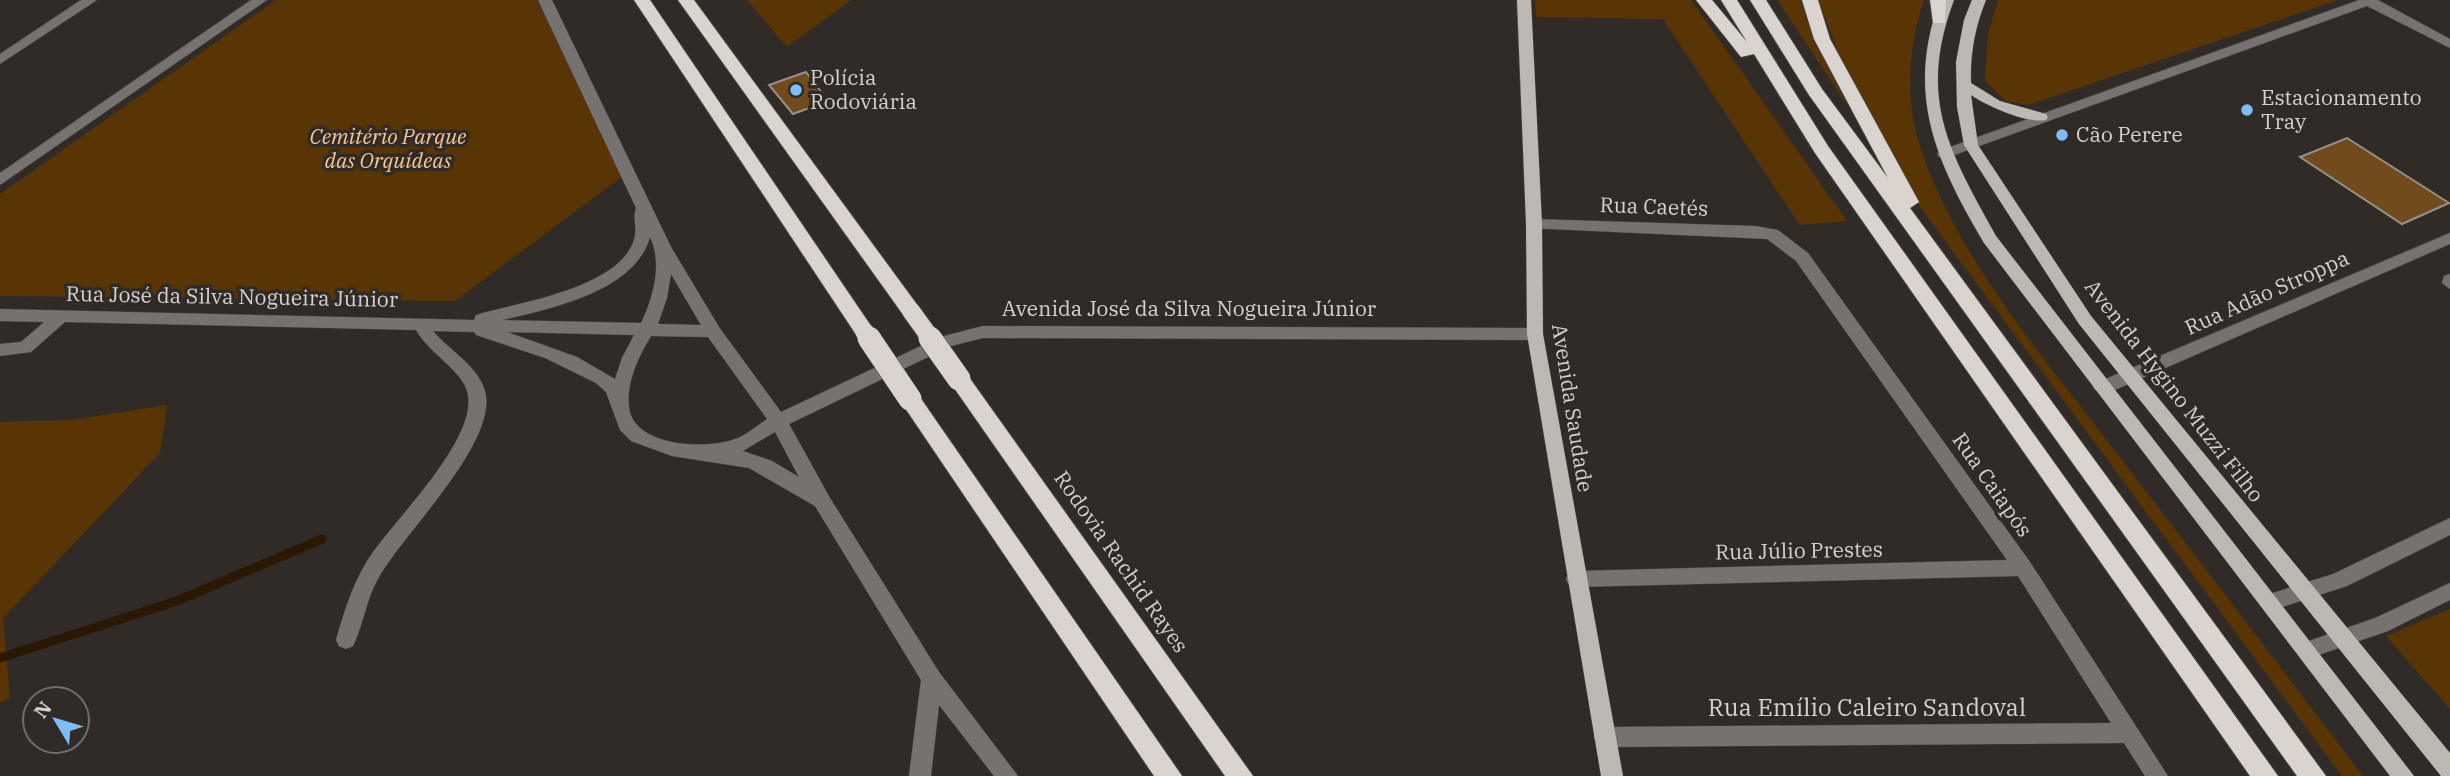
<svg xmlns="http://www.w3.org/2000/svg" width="2450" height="776" viewBox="0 0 2450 776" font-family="'IBM Plex Serif',serif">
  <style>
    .green { fill: #593506 }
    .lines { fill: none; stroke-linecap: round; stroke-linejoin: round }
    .stream { stroke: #2b1802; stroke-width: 9 }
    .building { fill: #714a1e; stroke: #96908a; stroke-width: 2 }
    .minor-casing { stroke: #4a4641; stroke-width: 1 }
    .major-casing { stroke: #4a4641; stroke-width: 1 }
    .highway-casing { stroke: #4a4641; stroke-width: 2 }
    .minor { fill: #757270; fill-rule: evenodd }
    .major { fill: #beb8b3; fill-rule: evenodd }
    .highway { fill: #dbd4ce; fill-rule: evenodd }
    .highway-bridge-far1-casing { stroke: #4a4641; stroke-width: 20; stroke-linecap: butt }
    .highway-bridge-casing { stroke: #4a4641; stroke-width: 24; stroke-linecap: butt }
    .highway-bridge-far1 { stroke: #dbd4ce; stroke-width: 18 }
    .highway-bridge { stroke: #dbd4ce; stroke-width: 23 }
    .poi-dot { fill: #7dbef9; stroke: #302b26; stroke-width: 2.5 }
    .labels { text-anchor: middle; stroke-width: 7; stroke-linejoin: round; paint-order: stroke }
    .poi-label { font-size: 21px; fill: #d5d1ce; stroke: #302b26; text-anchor: start }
    .park-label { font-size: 21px; font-style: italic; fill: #f7c592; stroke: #302b26 }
    .street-label { font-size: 21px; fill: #d5d1ce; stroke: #302b26 }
    .near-street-label { font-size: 24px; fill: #d5d1ce; stroke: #302b26 }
  </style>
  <rect width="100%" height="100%" fill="#302b26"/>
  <g class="green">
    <path d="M 276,0 L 536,0 L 631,170 L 455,301 L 0,296 L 0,194 Z"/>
    <path d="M 747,0 L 851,0 L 787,47 Z"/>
    <path d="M 1535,0 L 1691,0 L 1847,221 L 1800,225 L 1663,19 L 1536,17 Z"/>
    <path d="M 1777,0 L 1800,0 L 1819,51 L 1849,108 Z"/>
    <path d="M 1819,0 L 1924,0 C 1909,45 1905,94 1918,140 C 1952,251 2040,353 2109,443 C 2194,554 2279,665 2363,776 L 2342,776 L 1920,207 L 1838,52 Z"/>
    <path d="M 1998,0 L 2338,0 L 2028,105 L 2006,101 L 1985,81 L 1988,34 Z"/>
    <path d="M 167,405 L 160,453 L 3,618 L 10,698 L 0,703 L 0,422 L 71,420 Z"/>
    <path d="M 2450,609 L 2450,709 L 2386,636 Z"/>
  </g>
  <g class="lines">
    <path class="stream" d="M 0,658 L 177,601 L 322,539"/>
  </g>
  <g class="building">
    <path d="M 806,72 L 828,101 L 793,114 L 769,85 Z"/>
    <path d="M 2347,138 L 2449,203 L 2402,224 L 2300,157 Z"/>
  </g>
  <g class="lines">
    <defs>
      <g id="minor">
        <path d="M 81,0 L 97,0 L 0,64 L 0,54 Z"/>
        <path d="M 251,0 L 267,0 L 0,185 L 0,173 Z"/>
        <path d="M 538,0 L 552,0 L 671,247 L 719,327 L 781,412 L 940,337 L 983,326 L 1535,328 L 1543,334 L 1535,340 L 983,338 L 951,346 L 789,424 L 830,498 L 939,672 L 1018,776 L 994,776 L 939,705 L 931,776 L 909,776 L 921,680 L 815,506 L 749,468 L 672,456 L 631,441 L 620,430 L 606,392 L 596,383 L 545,358 L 476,335 L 474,332 L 433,331 C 449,350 478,366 485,391 C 499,441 404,533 379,577 C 366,599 364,623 353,646 L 346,649 L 339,646 L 336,640 C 344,612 352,586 367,561 C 392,521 481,438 467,391 C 461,370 428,352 416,330 L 65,322 L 31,352 L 0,356 L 0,344 L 21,342 L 44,322 L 0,321 L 0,309 L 474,320 L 476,315 C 519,302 618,289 634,240 C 638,229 632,218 636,208 ZM 650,237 C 663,263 653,299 641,323 L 502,320 C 549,309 635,292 650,237 ZM 671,274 L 701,325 L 658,324 L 667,298 ZM 507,332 L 634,335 L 622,358 L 615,379 L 577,357 ZM 651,336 L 708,337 L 767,419 C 758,425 749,433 740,437 C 711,451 633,448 629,407 C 626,382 639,356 651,336 ZM 775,432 L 799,477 L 772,461 L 743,451 Z"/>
        <path d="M 2359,0 L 2378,0 L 2450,39 L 2450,48 L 2367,6 L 1949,157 L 1939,157 L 1937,154 L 1939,151 Z"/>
        <path d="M 1534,219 L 1755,226 L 1778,230 L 1808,253 L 2030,562 L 2168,776 L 2145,776 L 2124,743 L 1605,747 L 1597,744 L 1594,737 L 1597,730 L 1605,727 L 2111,723 L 2018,576 L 1576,587 L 1569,585 L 1566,579 L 1569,573 L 1576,571 L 2007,560 L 1796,261 L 1767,239 L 1528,228 L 1526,224 L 1528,220 Z"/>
        <path d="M 2450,233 L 2450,244 L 2108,393 L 2102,395 L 2093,388 L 2096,383 Z"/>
        <path d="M 2450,274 L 2450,289 L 2442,283 L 2444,276 Z"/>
        <path d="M 2450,518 L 2450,535 L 2347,586 L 2270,611 L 2263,608 L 2260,602 L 2263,596 L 2333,574 Z"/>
        <path d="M 2450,583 L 2450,600 L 2388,631 L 2307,659 L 2300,656 L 2297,650 L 2300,644 L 2375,618 Z"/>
      </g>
      <g id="major">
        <path d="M 1517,0 L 1531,0 L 1542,224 L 1543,334 L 1623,776 L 1601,776 L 1527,334 L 1526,224 Z"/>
        <path d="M 1940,0 L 1954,0 C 1917,99 1949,151 1996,236 L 2414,776 L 2390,776 L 1984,243 C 1936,161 1905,95 1940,0 Z"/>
        <path d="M 1972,0 L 1986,0 C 1975,27 1970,54 1971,83 L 2000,101 L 2046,114 L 2048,117 L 2046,120 C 2027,124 1987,106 1971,95 L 1978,145 L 2091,316 L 2450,753 L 2450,776 L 2441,776 L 2079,324 L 1964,145 L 1957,107 L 1956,62 L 1964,20 Z"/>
      </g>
      <g id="highway">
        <path d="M 634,0 L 650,0 L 871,326 L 874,331 L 871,336 L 857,336 Z"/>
        <path d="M 678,0 L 694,0 L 918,306 L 921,311 L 918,316 L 904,316 Z"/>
        <path d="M 1696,0 L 1712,0 L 1747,42 L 1721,0 L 1737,0 L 1828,146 L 2278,776 L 2250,776 L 1815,153 L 1754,54 L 1741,57 Z"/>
        <path d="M 1750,0 L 1766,0 L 1822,89 L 1888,178 L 1814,39 L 1802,0 L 1818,0 L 1830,39 L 1919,202 L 1910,208 L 2326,776 L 2297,776 L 1809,95 Z"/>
        <path d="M 1930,0 L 1946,0 L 1945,23 L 1933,23 Z"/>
        <path d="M 959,371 L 966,373 L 1253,776 L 1225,776 L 952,385 L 949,379 L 952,373 Z"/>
        <path d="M 910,391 L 917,393 L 1182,776 L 1154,776 L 903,405 L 899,399 L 903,393 Z"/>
      </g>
    </defs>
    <use href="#minor" class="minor-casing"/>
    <use href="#major" class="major-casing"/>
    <use href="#highway" class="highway-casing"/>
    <use href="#minor" class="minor"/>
    <use href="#major" class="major"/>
    <use href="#highway" class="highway"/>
    <defs>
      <g id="highway-bridge-far1">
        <path d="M 911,311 L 932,340"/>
        <path d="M 864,331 L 870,340"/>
      </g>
      <g id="highway-bridge">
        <path d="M 869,338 L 910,399"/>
        <path d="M 930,338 L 959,379"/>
      </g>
    </defs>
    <use href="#highway-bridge-far1" class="highway-bridge-far1-casing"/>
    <use href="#highway-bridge" class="highway-bridge-casing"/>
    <use href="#highway-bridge-far1" class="highway-bridge-far1"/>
    <use href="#highway-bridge" class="highway-bridge"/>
  </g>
  <g class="poi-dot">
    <circle cx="796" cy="90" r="7"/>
    <circle cx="2247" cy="110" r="7"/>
    <circle cx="2062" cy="135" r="7"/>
  </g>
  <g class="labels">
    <g class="poi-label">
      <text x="810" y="85">Polícia<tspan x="810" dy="24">Rodoviária</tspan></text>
      <text x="2261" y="105">Estacionamento<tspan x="2261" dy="24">Tray</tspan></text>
      <text x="2076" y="142">Cão Perere</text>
    </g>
    <g class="park-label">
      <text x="388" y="144">Cemitério Parque<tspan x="388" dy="24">das Orquídeas</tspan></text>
    </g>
    <g class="street-label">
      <text transform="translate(1654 207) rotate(2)" y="7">Rua Caetés</text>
      <text transform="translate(2267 293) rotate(-24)" y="7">Rua Adão Stroppa</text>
      <text transform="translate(232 297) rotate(1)" y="7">Rua José da Silva Nogueira Júnior</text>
      <text x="1189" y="316">Avenida José da Silva Nogueira Júnior</text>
      <text transform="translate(2174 391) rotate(52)" y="7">Avenida Hygino Muzzi Filho</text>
      <text transform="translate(1572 408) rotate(81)" y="7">Avenida Saudade</text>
      <text transform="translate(1992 485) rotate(55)" y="7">Rua Caiapós</text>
      <text transform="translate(1799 551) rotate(-1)" y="7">Rua Júlio Prestes</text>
      <text transform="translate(1121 562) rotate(55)" y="7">Rodovia Rachid Rayes</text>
    </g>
    <g class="near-street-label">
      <text x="1867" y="716">Rua Emílio Caleiro Sandoval</text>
    </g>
  </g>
  <g transform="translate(56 720) rotate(308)"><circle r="33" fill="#302b26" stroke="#726d69" stroke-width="2"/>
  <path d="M0-5L12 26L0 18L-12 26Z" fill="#7dbef9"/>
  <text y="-10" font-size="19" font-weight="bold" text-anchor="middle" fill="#d5d1ce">N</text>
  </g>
</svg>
